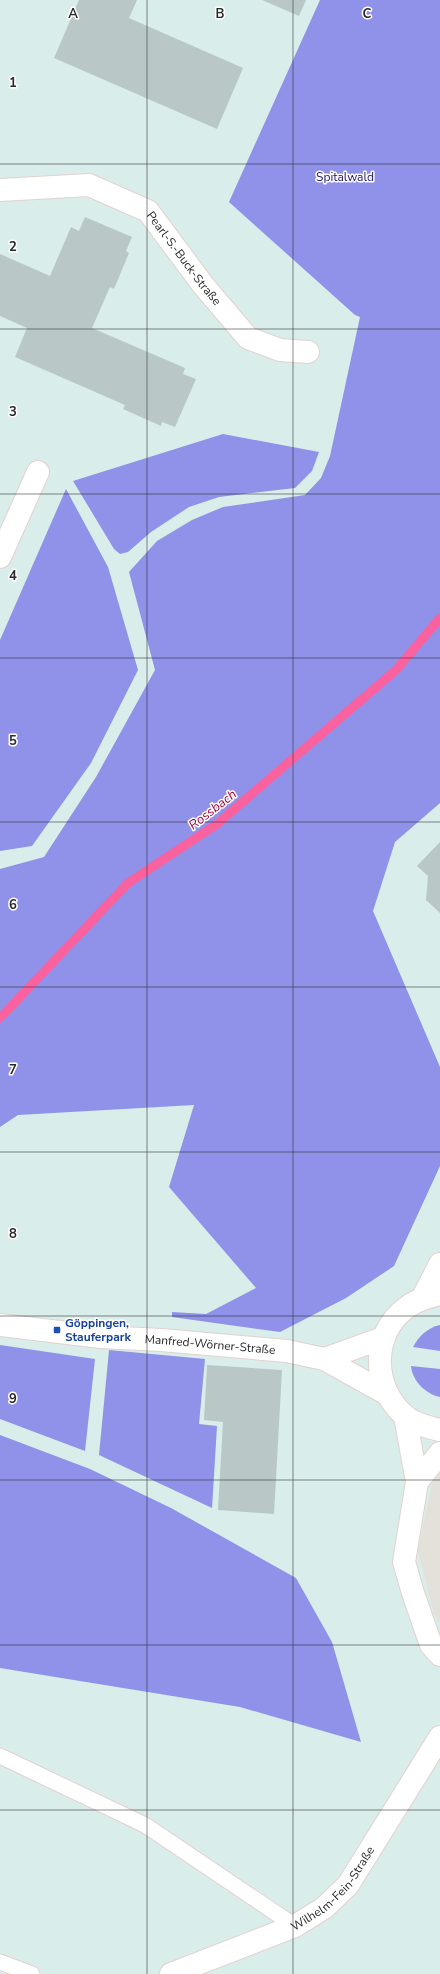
<svg xmlns="http://www.w3.org/2000/svg" width="440" height="1974" viewBox="0 0 440 1974" font-family="'Nunito Sans',sans-serif">
  <style>
    .industrial { fill: #e4e0da }
    .green { fill: #9091e8 }
    .lines { fill: none; stroke-linecap: round; stroke-linejoin: round }
    .stream { stroke: #f9629f; stroke-width: 9 }
    .building { fill: #b9c8c7 }
    .service-casing { stroke: #e3d1ce; stroke-width: 17 }
    .minor-casing { stroke: #e3d1ce; stroke-width: 24 }
    .service { stroke: #fff; stroke-width: 15 }
    .minor { stroke: #fff; stroke-width: 22 }
    .grid { fill: none; stroke: #292929; stroke-width: 1; stroke-opacity: 0.55 }
    .transit-dot { fill: #1a4fb4; stroke: #fff; stroke-width: 1.5 }
    .labels { text-anchor: middle; stroke-width: 3; stroke-linejoin: round; paint-order: stroke }
    .park-label { font-size: 12px; fill: #1e136b; stroke: #fff }
    .street-label { font-size: 12px; fill: #292929; stroke: #fff }
    .transit-label { font-size: 12px; font-weight: bold; fill: #164399; stroke: #fff; text-anchor: start }
    .water-label { font-size: 13px; font-style: italic; fill: #a30236; stroke: #fff }
    .grid-label { font-size: 13px; text-anchor: middle; font-weight: bold; fill: #292929; stroke: #fff; stroke-width: 3; stroke-linejoin: round; paint-order: stroke }
  </style>
  <rect width="100%" height="100%" fill="#d9edeb"/>
  <path class="industrial" d="M 440,1472 L 440,1623 L 434,1613 L 418,1551 L 432,1484 Z"/>
  <g class="green">
    <path d="M 320,0 L 440,0 L 440,803 L 395,842 L 373,911 L 440,1067 L 440,1166 L 394,1266 L 346,1298 L 280,1332 L 172,1317 L 172,1312 L 206,1314 L 256,1288 L 169,1187 L 194,1105 L 18,1115 L 0,1127 L 0,869 L 44,857 L 96,777 L 155,670 L 129,572 L 157,541 L 192,520 L 223,507 L 305,495 L 321,478 L 330,456 L 360,317 L 355,315 L 229,202 Z"/>
    <path d="M 223,434 L 319,452 L 312,471 L 295,488 L 219,497 L 189,507 L 151,532 L 128,552 L 120,554 L 114,549 L 73,481 Z"/>
    <path d="M 66,489 L 108,567 L 138,670 L 91,763 L 32,846 L 0,851 L 0,640 Z"/>
    <path d="M 440,1325 L 440,1351 L 413,1347 C 419,1336 427,1328 440,1325 Z"/>
    <path d="M 0,1345 L 95,1359 L 85,1451 L 0,1419 Z"/>
    <path d="M 109,1350 L 205,1359 L 199,1424 L 217,1426 L 212,1508 L 99,1455 Z"/>
    <path d="M 411,1366 L 440,1369 L 440,1397 C 425,1394 412,1380 411,1366 Z"/>
    <path d="M 0,1435 L 90,1469 L 171,1508 L 296,1578 L 332,1642 L 361,1742 L 240,1707 L 0,1668 Z"/>
  </g>
  <g class="lines">
    <path class="stream" d="M 0,1018 L 128,883 L 217,824 L 396,670 L 440,618"/>
  </g>
  <g class="building">
    <path d="M 79,0 L 137,0 L 129,18 L 243,68 L 217,129 L 54,58 Z"/>
    <path d="M 262,0 L 306,0 L 299,16 Z"/>
    <path d="M 85,217 L 132,237 L 126,251 L 129,253 L 114,289 L 110,287 L 92,328 L 185,368 L 183,374 L 196,379 L 175,427 L 162,422 L 161,426 L 123,409 L 125,405 L 15,357 L 27,328 L 0,316 L 0,254 L 50,276 L 71,227 L 79,231 Z"/>
    <path d="M 440,842 L 440,913 L 426,900 L 428,876 L 417,866 Z"/>
    <path d="M 207,1365 L 282,1370 L 274,1514 L 218,1510 L 223,1422 L 204,1420 Z"/>
  </g>
  <g class="lines">
    <defs>
      <g id="service">
        <path d="M 0,1756 L 145,1825 L 295,1926"/>
        <path d="M 0,1962 L 32,1974"/>
      </g>
      <g id="minor">
        <path id="s1" d="M 0,190 L 89,185 L 148,211 L 203,285 L 248,338 L 280,350 L 308,352"/>
        <path d="M 0,557 L 38,472"/>
        <path d="M 440,1294 C 428,1297 416,1300 406,1308 C 371,1334 372,1387 404,1415 C 413,1424 428,1427 440,1430"/>
        <path d="M 422,1299 L 440,1264"/>
        <path id="s2" d="M 0,1325 L 101,1337 L 161,1340 L 287,1351 L 324,1359 L 387,1394"/>
        <path d="M 324,1359 L 383,1338"/>
        <path d="M 405,1416 L 417,1482 L 404,1562 L 413,1593 L 431,1645 L 440,1655"/>
        <path d="M 417,1482 L 440,1453"/>
        <path id="s3" d="M 171,1974 L 295,1926 L 324,1908 L 348,1885 L 440,1737"/>
      </g>
    </defs>
    <use href="#service" class="service-casing"/>
    <use href="#minor" class="minor-casing"/>
    <use href="#service" class="service"/>
    <use href="#minor" class="minor"/>
  </g>
  <path class="grid" d="M 147,0 L 147,1974M 293,0 L 293,1974M 0,164 L 440,164M 0,329 L 440,329M 0,494 L 440,494M 0,658 L 440,658M 0,822 L 440,822M 0,987 L 440,987M 0,1152 L 440,1152M 0,1316 L 440,1316M 0,1480 L 440,1480M 0,1645 L 440,1645M 0,1810 L 440,1810"/>
  <rect class="transit-dot" x="53" y="1326" width="8" height="8" rx="2"/>
  <g class="labels">
    <g class="park-label">
      <text x="345" y="181">Spitalwald</text>
    </g>
    <g class="street-label">
      <text dy="4" stroke="none"><textPath href="#s1" startOffset="213">Pearl-S.-Buck-Straße</textPath></text>
      <text dy="4" stroke="none"><textPath href="#s2" startOffset="211">Manfred-Wörner-Straße</textPath></text>
      <text dy="4" stroke="none"><textPath href="#s3" startOffset="187">Wilhelm-Fein-Straße</textPath></text>
    </g>
    <g class="transit-label">
      <text x="65" y="1327">Göppingen,<tspan x="65" dy="14">Stauferpark</tspan></text>
    </g>
    <g class="water-label">
      <text transform="translate(212 809) rotate(-38)" y="5">Rossbach</text>
    </g>
  </g>
  <g class="grid-label">
    <text x="73" y="18">A</text>
    <text x="220" y="18">B</text>
    <text x="367" y="18">C</text>
    <text x="13" y="87">1</text>
    <text x="13" y="251">2</text>
    <text x="13" y="416">3</text>
    <text x="13" y="580">4</text>
    <text x="13" y="745">5</text>
    <text x="13" y="909">6</text>
    <text x="13" y="1074">7</text>
    <text x="13" y="1238">8</text>
    <text x="13" y="1403">9</text>
  </g>
</svg>
